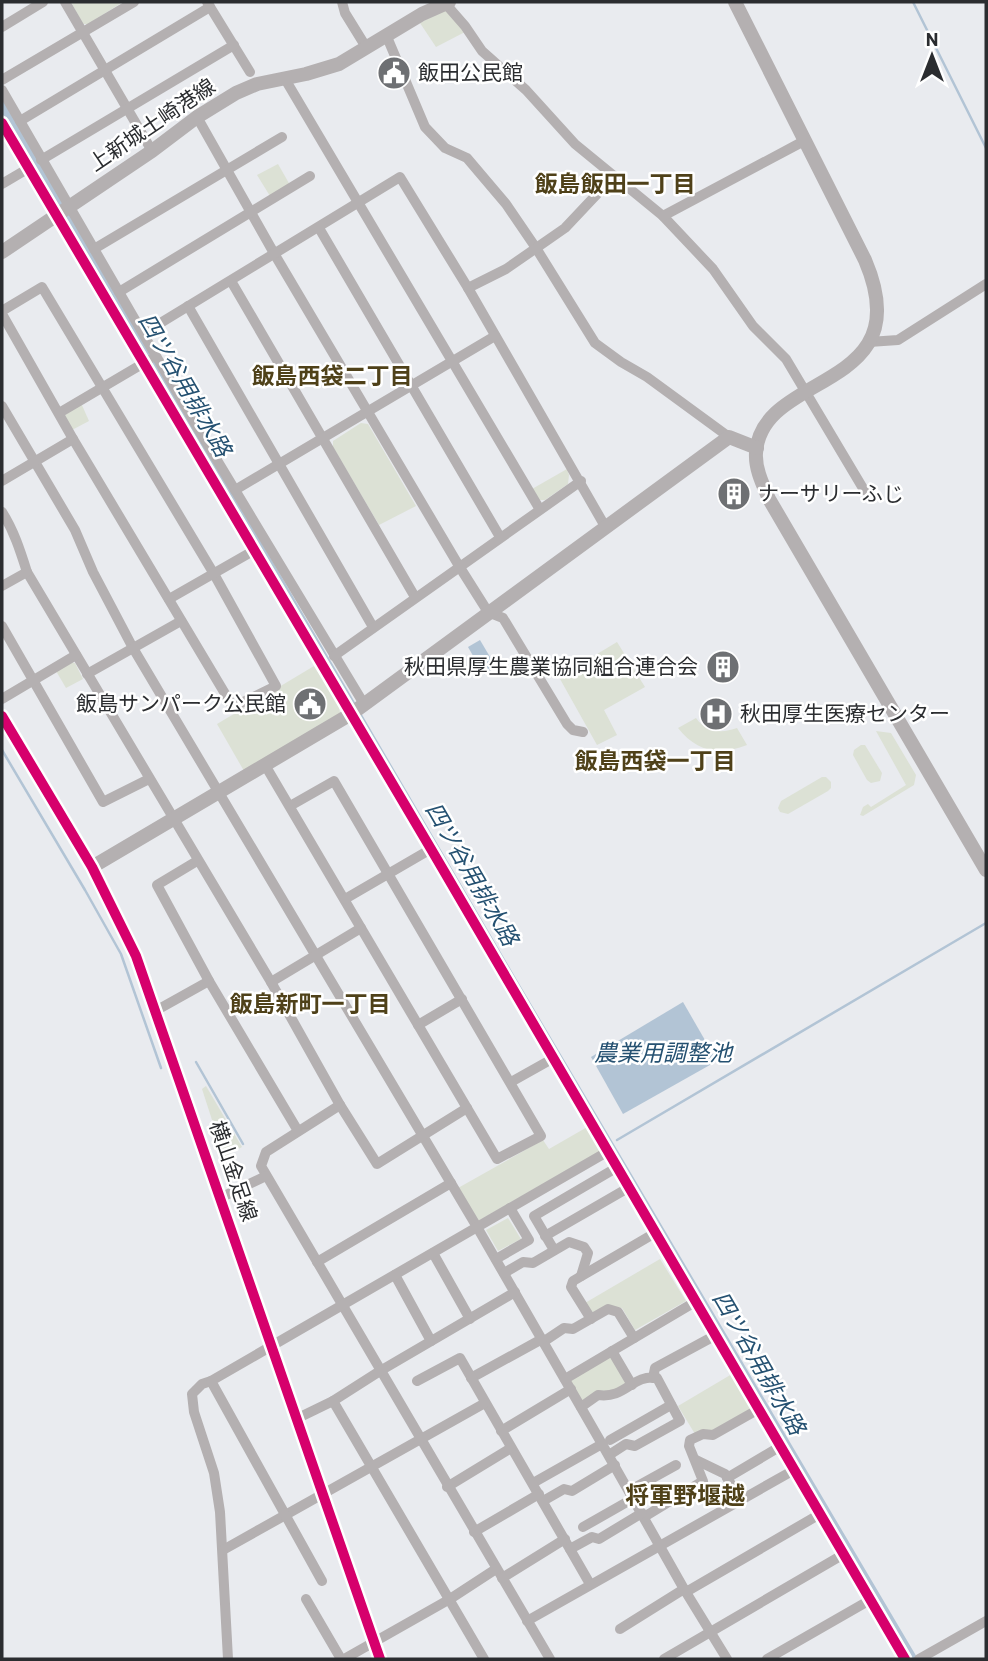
<svg xmlns="http://www.w3.org/2000/svg" width="988" height="1661" viewBox="0 0 988 1661" font-family="Barlow,'Noto Sans JP',sans-serif">
  <style>
    .green { fill: #dce1d5 }
    .water { fill: #b2c4d5 }
    .lines { fill: none; stroke-linecap: round; stroke-linejoin: round }
    .stream { stroke: #b2c4d5; stroke-width: 2.5 }
    .street { stroke: #b4b0b1; stroke-width: 10 }
    .secondary { stroke: #b4b0b1; stroke-width: 14 }
    .cycleway-casing { stroke: #fff; stroke-width: 15 }
    .cycleway { stroke: #d6006c; stroke-width: 10 }
    .labels { text-anchor: middle; stroke-width: 5; stroke-linejoin: round; paint-order: stroke }
    .poi-label { font-size: 21px; fill: #2b2d30; stroke: #fff; text-anchor: start }
    .street-label { font-size: 21px; fill: #2b2d30; stroke: #fff }
    .neighbourhood-label { font-size: 23px; font-weight: bold; fill: #4f4119; stroke: #fff }
    .water-label { font-size: 23px; font-style: italic; fill: #255171; stroke: #fff }
    .quarter-label { font-size: 24px; font-weight: bold; fill: #4f4119; stroke: #fff }
  </style>
  <rect width="100%" height="100%" fill="#e9ebef"/>
  <g class="green">
    <path d="M 71,2 L 123,2 L 88,24 L 83,24 Z"/>
    <path d="M 445,10 L 465,32 L 436,47 L 420,23 Z"/>
    <path d="M 278,164 L 290,185 L 270,196 L 257,175 Z"/>
    <path d="M 81,403 L 89,421 L 72,430 L 64,416 Z"/>
    <path d="M 361,423 L 368,424 L 416,506 L 379,525 L 333,447 L 333,441 Z"/>
    <path d="M 567,469 L 569,475 L 568,484 L 545,500 L 538,500 L 532,489 Z"/>
    <path d="M 617,642 L 645,687 L 604,710 L 617,735 L 597,745 L 560,679 L 564,674 Z"/>
    <path d="M 70,662 L 75,663 L 83,679 L 66,688 L 56,671 Z"/>
    <path d="M 314,666 L 339,705 L 340,714 L 244,771 L 217,724 Z"/>
    <path d="M 696,718 C 706,732 721,734 737,728 L 747,745 C 719,756 697,752 678,728 Z"/>
    <path d="M 876,731 L 891,733 L 916,775 L 914,785 L 863,816 L 860,815 L 863,807 L 868,804 L 871,807 L 906,785 Z"/>
    <path d="M 861,745 L 865,745 L 882,773 L 880,781 L 871,783 L 867,780 L 853,755 L 854,750 Z"/>
    <path d="M 822,777 L 826,777 L 831,782 L 831,788 L 828,791 L 788,814 L 780,812 L 778,808 L 781,801 Z"/>
    <path d="M 206,1086 L 242,1147 L 224,1157 L 202,1089 Z"/>
    <path d="M 589,1126 L 602,1150 L 478,1221 L 458,1188 L 543,1140 L 549,1149 Z"/>
    <path d="M 508,1218 L 521,1239 L 498,1251 L 486,1230 Z"/>
    <path d="M 660,1259 L 686,1301 L 635,1330 L 622,1308 L 607,1306 L 592,1313 L 585,1303 Z"/>
    <path d="M 610,1356 L 626,1383 L 611,1392 L 582,1401 L 570,1380 Z"/>
    <path d="M 732,1374 L 752,1408 L 711,1431 L 695,1434 L 678,1406 Z"/>
  </g>
  <g class="water">
    <path d="M 2,98 L 517,980 L 918,1659 L 909,1659 L 418,819 L 22,148 L 2,113 Z"/>
    <path d="M 480,640 L 496,667 L 484,675 L 468,647 Z"/>
    <path d="M 683,1002 L 717,1061 L 623,1114 L 591,1057 Z"/>
  </g>
  <g class="lines">
    <g class="stream">
      <path d="M 913,2 L 986,148"/>
      <path d="M 2,750 L 85,890 L 121,954 L 161,1068"/>
      <path d="M 196,1062 L 243,1144"/>
      <path d="M 617,1140 L 986,923"/>
    </g>
    <g class="street">
      <path d="M 65,2 L 152,151"/>
      <path d="M 207,2 L 250,72"/>
      <path d="M 342,2 L 345,13 L 366,47"/>
      <path d="M 444,2 L 465,26 L 482,51 L 526,90 L 575,144 L 663,216 L 713,269 L 753,326 L 786,359 L 864,490"/>
      <path d="M 2,27 L 43,2"/>
      <path d="M 387,37 L 425,127 L 445,148 L 467,158 L 506,204 L 536,248 L 595,343 L 621,362 L 647,377 L 729,437"/>
      <path d="M 285,79 L 539,508"/>
      <path d="M 2,80 L 134,2"/>
      <path d="M 2,90 L 200,432 L 364,704"/>
      <path d="M 197,117 L 275,255 L 459,566 L 488,612 L 503,618 L 567,724 L 573,730 L 583,732"/>
      <path d="M 20,121 L 210,7"/>
      <path d="M 2,123 L 431,849 L 905,1659"/>
      <path d="M 41,160 L 234,45"/>
      <path d="M 2,184 L 29,168"/>
      <path d="M 663,216 L 804,141"/>
      <path d="M 319,228 L 500,537"/>
      <path d="M 94,249 L 282,137"/>
      <path d="M 231,281 L 415,597"/>
      <path d="M 468,288 L 506,269 L 565,228 L 614,176"/>
      <path d="M 119,292 L 310,176"/>
      <path d="M 188,306 L 373,627"/>
      <path d="M 2,311 L 42,287 L 214,574 L 276,686 L 233,707 L 73,439 L 2,314"/>
      <path d="M 144,333 L 400,177 L 468,288 L 606,528"/>
      <path d="M 869,342 L 898,340 L 986,284"/>
      <path d="M 2,406 L 75,530 L 93,572 L 133,648 L 477,1227 L 602,1444 L 533,1483"/>
      <path d="M 59,413 L 149,360"/>
      <path d="M 2,481 L 73,439"/>
      <path d="M 235,490 L 495,336"/>
      <path d="M 2,512 C 14,531 20,550 27,572 L 271,982 L 340,1105 L 377,1164 L 467,1108"/>
      <path d="M 2,586 L 27,572"/>
      <path d="M 169,599 L 253,551"/>
      <path d="M 2,626 L 103,802 L 149,779"/>
      <path d="M 334,656 L 581,481"/>
      <path d="M 87,674 L 181,621"/>
      <path d="M 2,699 L 76,655"/>
      <path d="M 265,765 L 497,1159 L 541,1136 L 334,781 L 290,806"/>
      <path d="M 197,861 L 157,885 L 209,981 L 298,1131"/>
      <path d="M 345,899 L 431,849"/>
      <path d="M 271,982 L 361,928"/>
      <path d="M 157,1010 L 209,981"/>
      <path d="M 418,1025 L 462,999"/>
      <path d="M 511,1082 L 552,1059"/>
      <path d="M 340,1105 L 266,1152 L 261,1166 L 550,1659"/>
      <path d="M 222,1197 L 266,1176"/>
      <path d="M 545,1236 L 628,1188"/>
      <path d="M 554,1250 L 534,1216 L 616,1168"/>
      <path d="M 433,1253 L 470,1319"/>
      <path d="M 496,1259 L 529,1240 L 510,1208"/>
      <path d="M 317,1262 L 451,1183"/>
      <path d="M 504,1273 L 523,1262 L 533,1263 L 569,1242 L 584,1247 L 588,1253 L 581,1276"/>
      <path d="M 395,1275 L 431,1341"/>
      <path d="M 591,1319 L 571,1287 L 573,1281 L 655,1233"/>
      <path d="M 543,1342 L 564,1328 L 573,1329 L 608,1309 L 618,1312 L 634,1338"/>
      <path d="M 612,1351 L 632,1385"/>
      <path d="M 471,1378 L 542,1339"/>
      <path d="M 653,1378 L 655,1368 L 716,1335"/>
      <path d="M 565,1379 L 695,1302"/>
      <path d="M 211,1381 L 202,1384 L 192,1394 L 194,1412 L 214,1473 L 220,1512 L 228,1659"/>
      <path d="M 417,1381 L 460,1358 L 590,1584"/>
      <path d="M 333,1401 L 380,1371 L 515,1292"/>
      <path d="M 581,1407 L 598,1395 C 626,1399 632,1374 657,1378 L 680,1421 L 635,1446 L 626,1444 L 609,1455"/>
      <path d="M 298,1418 L 333,1401 L 484,1659"/>
      <path d="M 501,1431 L 571,1389"/>
      <path d="M 610,1440 L 671,1405"/>
      <path d="M 602,1444 L 684,1589 L 727,1659"/>
      <path d="M 696,1460 L 725,1474 L 740,1500"/>
      <path d="M 727,1478 L 781,1446"/>
      <path d="M 447,1487 L 511,1448"/>
      <path d="M 629,1491 L 676,1465"/>
      <path d="M 543,1501 L 564,1489 L 572,1491 L 615,1465"/>
      <path d="M 644,1517 L 703,1481 L 689,1446 L 690,1440 L 703,1434 L 713,1435 L 759,1409"/>
      <path d="M 583,1527 L 634,1498"/>
      <path d="M 474,1532 L 539,1494"/>
      <path d="M 570,1549 L 592,1537 L 599,1539 L 642,1513"/>
      <path d="M 223,1550 L 485,1403"/>
      <path d="M 502,1578 L 565,1539"/>
      <path d="M 322,1581 L 211,1381 L 607,1152"/>
      <path d="M 686,1592 L 820,1514"/>
      <path d="M 306,1599 L 341,1659"/>
      <path d="M 527,1621 L 794,1470"/>
      <path d="M 620,1629 L 684,1589"/>
      <path d="M 344,1659 L 450,1599 L 496,1569"/>
      <path d="M 664,1659 L 844,1554"/>
      <path d="M 767,1659 L 870,1600"/>
      <path d="M 919,1659 L 986,1621"/>
    </g>
    <g class="secondary">
      <path d="M 735,2 L 865,260 C 922,393 761,370 756,453 C 755,469 763,485 769,499 L 986,870"/>
      <path d="M 2,252 L 152,151 L 197,117 L 236,93 L 257,84 L 306,74 L 339,64 L 422,14 L 449,2"/>
      <path d="M 2,716 L 92,867 L 136,956 L 380,1659"/>
      <path d="M 92,867 L 351,714 L 729,437 L 757,448"/>
    </g>
    <defs>
      <g id="cycleway">
        <path d="M 2,123 L 431,849 L 905,1659"/>
        <path d="M 2,716 L 92,867 L 136,956 L 380,1659"/>
      </g>
    </defs>
    <use href="#cycleway" class="cycleway-casing"/>
    <use href="#cycleway" class="cycleway"/>
  </g>
  <defs>
    <symbol id="civic-disc" viewBox="-11 -11 22 22"><circle r="9.5" fill="#6e7073" stroke="#fff"/><path d="M-.6-6.5H3V-4.5H.6V-3L4-1V1h2V6H-6V1h2V-1L-.6-3ZM-1.2 2.5V6h2.4V2.5Z" fill="#fff"/></symbol>
    <symbol id="building-disc" viewBox="-11 -11 22 22"><circle r="9.5" fill="#6e7073" stroke="#fff"/><path d="M-4-6H4V6H1V3H-1V6H-4ZM-2.5-4.3h1.7v1.8h-1.7ZM.8-4.3h1.7v1.8H.8ZM-2.5-1h1.7V.8h-1.7ZM.8-1h1.7V.8H.8Z" fill="#fff"/></symbol>
    <symbol id="hospital-disc" viewBox="-11 -11 22 22"><circle r="9.5" fill="#6e7073" stroke="#fff"/><path d="M-5-5h3v3.5h4V-5h3V5h-3V1.5h-4V5h-3Z" fill="#fff"/></symbol>
  </defs>
  <g fill-rule="evenodd">
    <use href="#civic-disc" x="375" y="54" width="38" height="38"/>
    <use href="#building-disc" x="715" y="475" width="38" height="38"/>
    <use href="#building-disc" x="704" y="648" width="38" height="38"/>
    <use href="#civic-disc" x="291" y="685" width="38" height="38"/>
    <use href="#hospital-disc" x="697" y="695" width="38" height="38"/>
  </g>
  <g class="labels">
    <g class="poi-label">
      <text x="418" y="80">飯田公民館</text>
      <text x="758" y="501">ナーサリーふじ</text>
      <text x="698" y="674" text-anchor="end">秋田県厚生農業協同組合連合会</text>
      <text x="286" y="711" text-anchor="end">飯島サンパーク公民館</text>
      <text x="740" y="721">秋田厚生医療センター</text>
    </g>
    <g class="street-label">
      <text transform="translate(152 125) rotate(-34)" y="7">上新城土崎港線</text>
      <text transform="translate(233 1171) rotate(71)" y="7">横山金足線</text>
    </g>
    <g class="neighbourhood-label">
      <text x="615" y="192">飯島飯田一丁目</text>
      <text x="332" y="384">飯島西袋二丁目</text>
      <text x="655" y="769">飯島西袋一丁目</text>
      <text x="310" y="1012">飯島新町一丁目</text>
    </g>
    <g class="water-label">
      <text transform="translate(185 385) rotate(60)" y="8">四ツ谷用排水路</text>
      <text transform="translate(472 874) rotate(60)" y="8">四ツ谷用排水路</text>
      <text x="663" y="1061">農業用調整池</text>
      <text transform="translate(759 1363) rotate(60)" y="8">四ツ谷用排水路</text>
    </g>
    <g class="quarter-label">
      <text x="685" y="1504">将軍野堰越</text>
    </g>
  </g>
  <rect width="988" height="1661" fill="none" stroke="#2b2d30" stroke-width="7"/>
  <g transform="translate(932 56)" stroke="#ffffff" stroke-width="5" paint-order="stroke">
  <path d="M0-5L12 26L0 18L-12 26Z" fill="#2b2d30"/>
  <text y="-10" font-size="19" font-weight="bold" text-anchor="middle" fill="#2b2d30">N</text>
  </g>
</svg>
